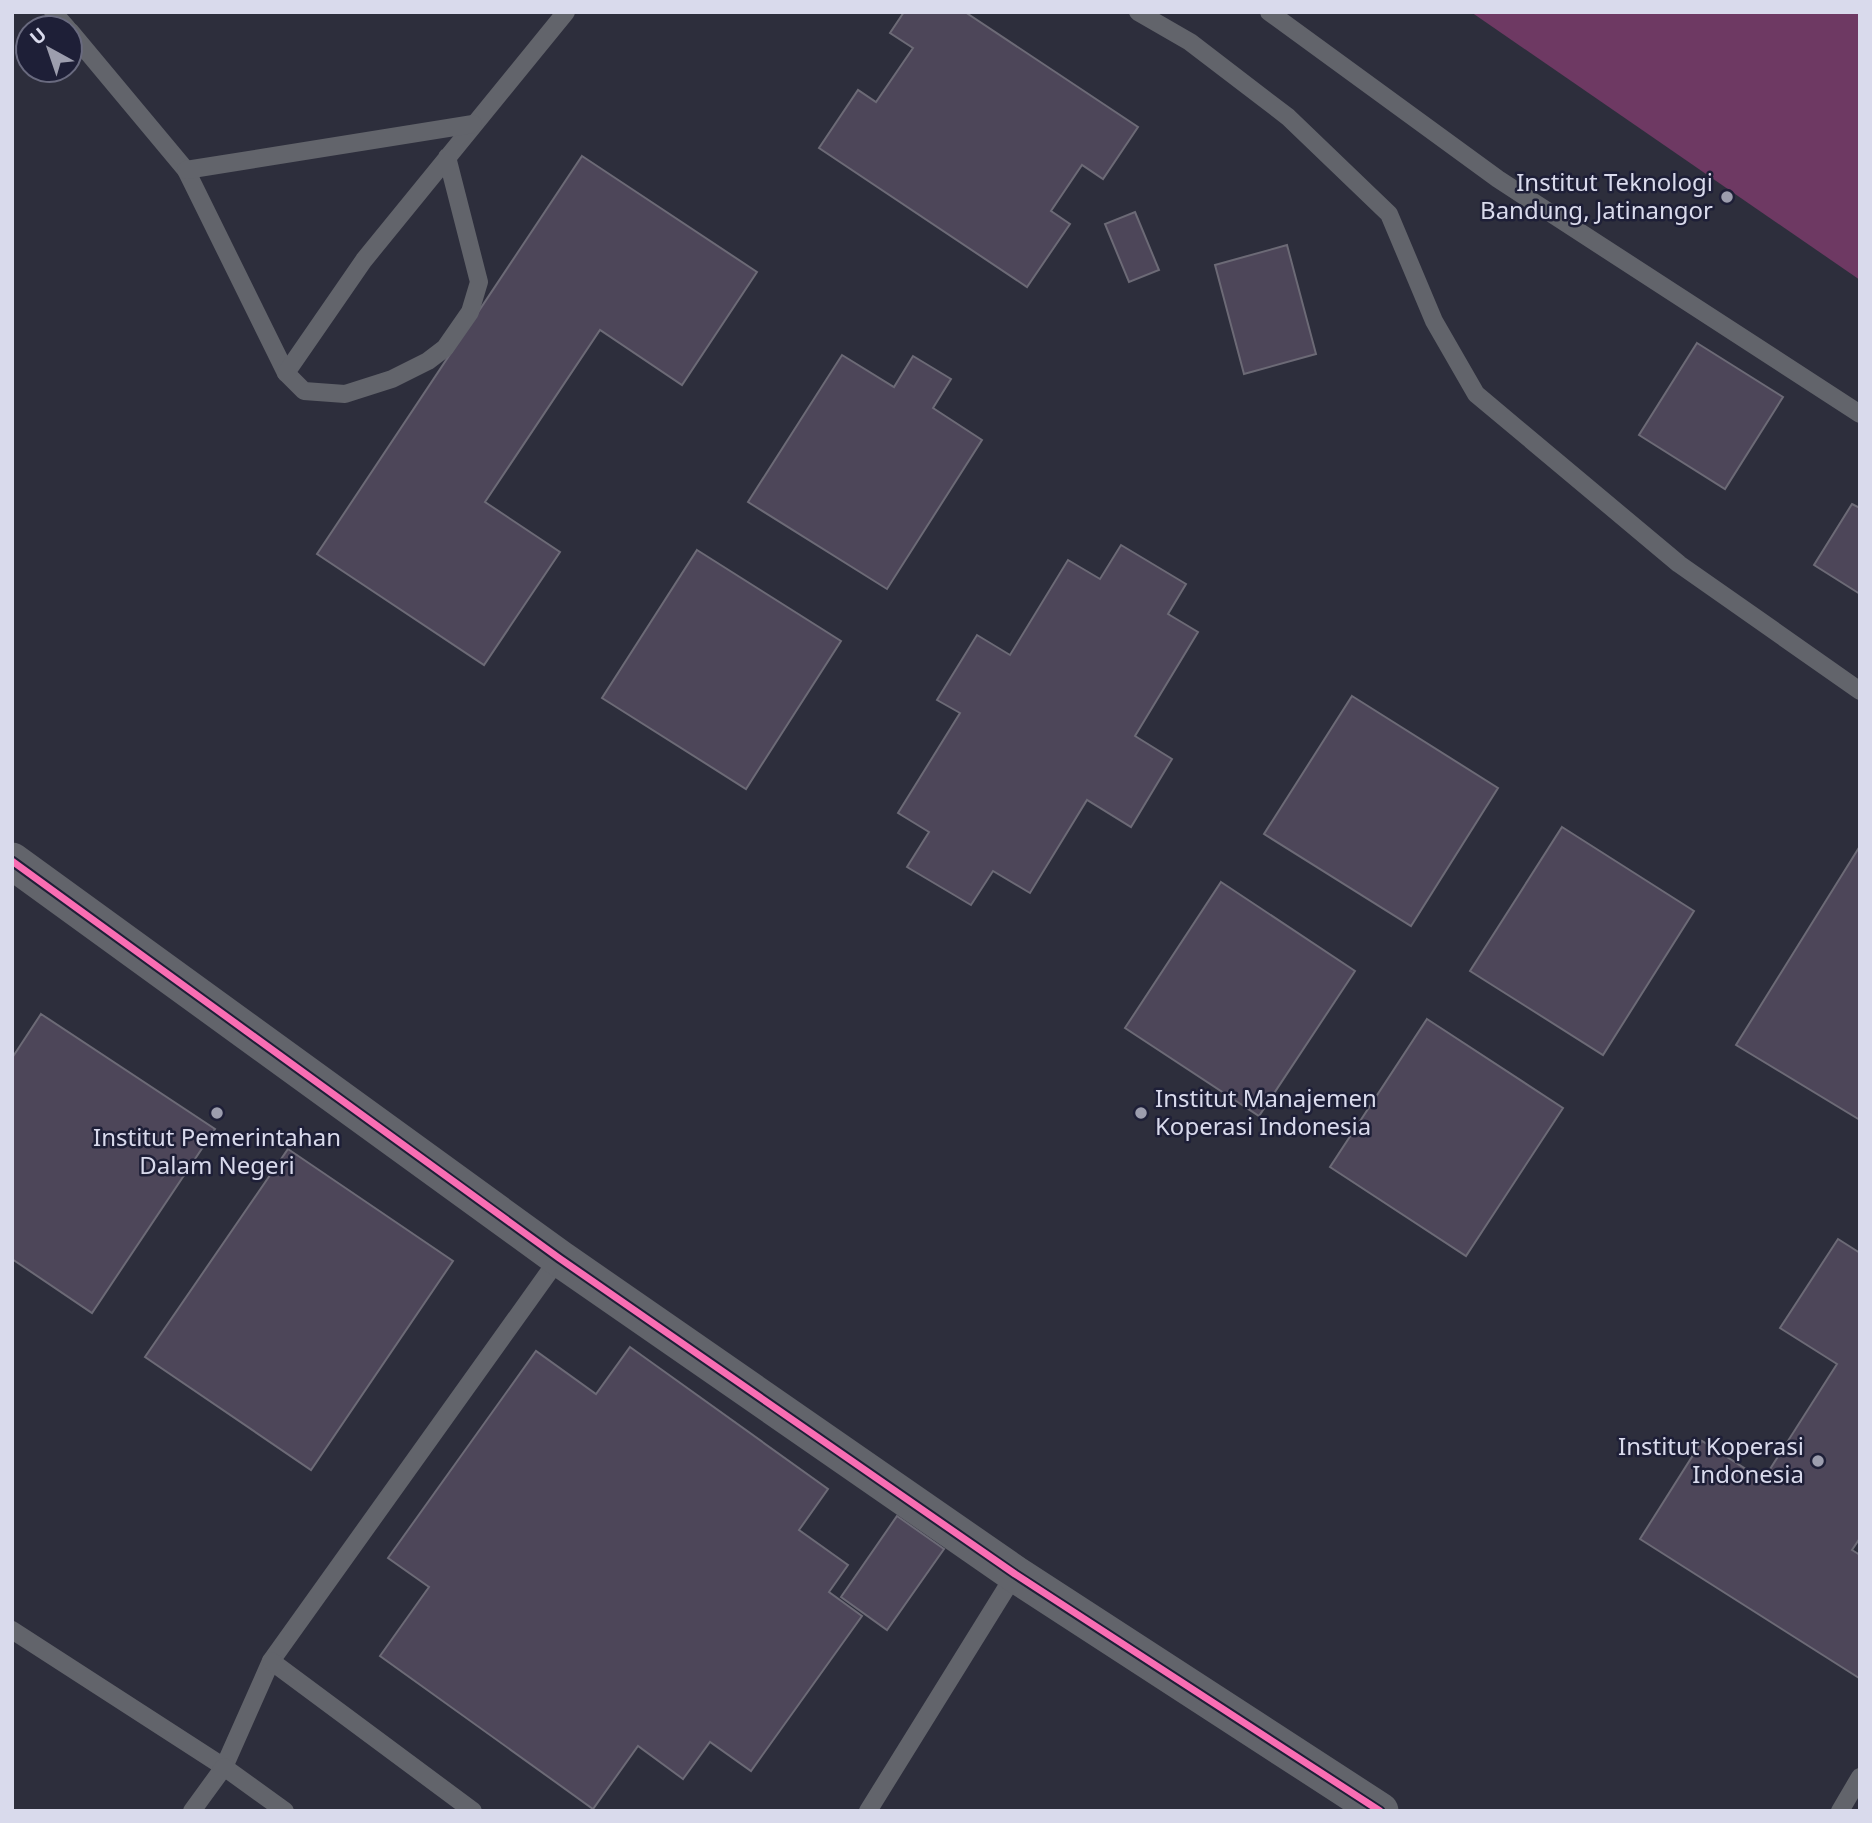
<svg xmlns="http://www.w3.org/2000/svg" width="1872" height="1823" viewBox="0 0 1872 1823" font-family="'Noto Sans',sans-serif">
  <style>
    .green { fill: #6e3963 }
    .building { fill: #4d4659; stroke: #6c6a76; stroke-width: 2 }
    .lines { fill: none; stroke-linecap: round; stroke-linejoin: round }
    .service { stroke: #62646b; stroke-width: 18 }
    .minor { stroke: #62646b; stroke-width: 37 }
    .cycleway-casing { stroke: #1e1f37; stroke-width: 11 }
    .cycleway { stroke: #f96db3; stroke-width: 7 }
    .poi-dot { fill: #9d9eae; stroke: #1e1f37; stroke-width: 2.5 }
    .labels { text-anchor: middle; stroke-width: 5; stroke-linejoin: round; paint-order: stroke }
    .poi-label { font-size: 24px; fill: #d9daec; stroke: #1e1f37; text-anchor: end }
  </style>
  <rect width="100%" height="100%" fill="#2d2e3c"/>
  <path class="green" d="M 1471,12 L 1860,12 L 1860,280 Z"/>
  <g class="building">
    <path d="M 904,12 L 965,12 L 1138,127 L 1103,179 L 1082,165 L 1051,211 L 1070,224 L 1027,287 L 819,148 L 858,90 L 876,102 L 913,48 L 890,33 Z"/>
    <path d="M 582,156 L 757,272 L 682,385 L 600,330 L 485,502 L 560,552 L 484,665 L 317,554 Z"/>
    <path d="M 1135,212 L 1159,270 L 1129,282 L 1105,224 Z"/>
    <path d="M 1287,245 L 1316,354 L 1244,374 L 1215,265 Z"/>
    <path d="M 1697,343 L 1783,397 L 1725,489 L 1639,435 Z"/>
    <path d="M 842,355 L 894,387 L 913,356 L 951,379 L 933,408 L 982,440 L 887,589 L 748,502 Z"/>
    <path d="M 1852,504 L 1860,508 L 1860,594 L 1814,565 Z"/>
    <path d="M 1121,545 L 1186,584 L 1168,614 L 1198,632 L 1135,736 L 1172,759 L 1131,827 L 1087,800 L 1030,893 L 993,871 L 971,905 L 907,867 L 929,832 L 898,813 L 960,713 L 937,700 L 977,635 L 1010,655 L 1068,560 L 1100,579 Z"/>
    <path d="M 697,550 L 841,641 L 746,789 L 602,698 Z"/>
    <path d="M 1352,696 L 1498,788 L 1411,926 L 1264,834 Z"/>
    <path d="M 1562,827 L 1694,911 L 1603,1055 L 1470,971 Z"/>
    <path d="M 1860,846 L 1860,1120 L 1736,1045 Z"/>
    <path d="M 1221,882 L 1355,971 L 1259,1116 L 1125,1028 Z"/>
    <path d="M 41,1014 L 215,1129 L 92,1313 L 12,1259 L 12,1058 Z"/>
    <path d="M 1427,1019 L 1563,1108 L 1466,1256 L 1330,1167 Z"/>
    <path d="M 288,1149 L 453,1261 L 311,1470 L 145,1357 Z"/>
    <path d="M 1838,1239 L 1860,1253 L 1860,1538 L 1852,1550 L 1860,1555 L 1859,1678 L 1640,1539 L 1702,1441 L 1763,1480 L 1837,1364 L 1780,1328 Z"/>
    <path d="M 630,1347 L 828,1489 L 799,1530 L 848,1565 L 829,1592 L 862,1616 L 751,1771 L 710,1742 L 683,1779 L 638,1746 L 593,1809 L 380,1656 L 429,1587 L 388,1558 L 536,1351 L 596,1394 Z"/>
    <path d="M 897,1516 L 944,1549 L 887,1630 L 841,1597 Z"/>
  </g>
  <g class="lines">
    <g class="service">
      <path d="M 53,12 L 67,28"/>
      <path d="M 1138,12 L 1190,42 L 1288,117 L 1389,214 L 1434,321 L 1476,394 L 1679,564 L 1860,691"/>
      <path d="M 1269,12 L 1498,179 L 1860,414"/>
      <path d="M 70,31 L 186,170 L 286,373"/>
      <path d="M 447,157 L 479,282 L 470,312 L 445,348 L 428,361 L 392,379 L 345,394 L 304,391 L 286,373 L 364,260 L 566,12"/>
      <path d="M 186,170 L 473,124"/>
      <path d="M 12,1630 L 224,1767 L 271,1661 L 559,1258"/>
      <path d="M 271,1661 L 473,1811"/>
      <path d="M 192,1811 L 224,1767 L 285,1811"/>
      <path d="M 868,1811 L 1015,1574"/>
      <path d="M 1840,1811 L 1860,1777"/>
    </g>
    <path class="minor" d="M 12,861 L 559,1258 L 1015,1574 L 1380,1811"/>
    <defs>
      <path id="cycleway" d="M 12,861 L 559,1258 L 1015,1574 L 1380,1811"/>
    </defs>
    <use href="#cycleway" class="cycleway-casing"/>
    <use href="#cycleway" class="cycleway"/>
  </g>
  <g class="poi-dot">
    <circle cx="1727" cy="197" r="7"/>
    <circle cx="217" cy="1113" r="7"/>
    <circle cx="1141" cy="1113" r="7"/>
    <circle cx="1818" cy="1461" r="7"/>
  </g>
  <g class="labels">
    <g class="poi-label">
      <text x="1713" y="191">Institut Teknologi<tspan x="1713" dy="28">Bandung, Jatinangor</tspan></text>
      <text x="1155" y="1107" text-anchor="start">Institut Manajemen<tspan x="1155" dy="28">Koperasi Indonesia</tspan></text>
      <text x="217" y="1146" text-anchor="middle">Institut Pemerintahan<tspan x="217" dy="28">Dalam Negeri</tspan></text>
      <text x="1804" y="1455">Institut Koperasi<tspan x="1804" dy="28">Indonesia</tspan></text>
    </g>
  </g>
  <rect width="1872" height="1823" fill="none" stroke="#d9daec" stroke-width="28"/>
  <g transform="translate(49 49) rotate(320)"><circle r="33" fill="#1e1f37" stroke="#696a7f" stroke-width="2"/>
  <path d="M0-5L12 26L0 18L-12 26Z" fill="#9d9eae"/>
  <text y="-10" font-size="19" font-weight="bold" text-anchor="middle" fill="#d9daec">U</text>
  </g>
</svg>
